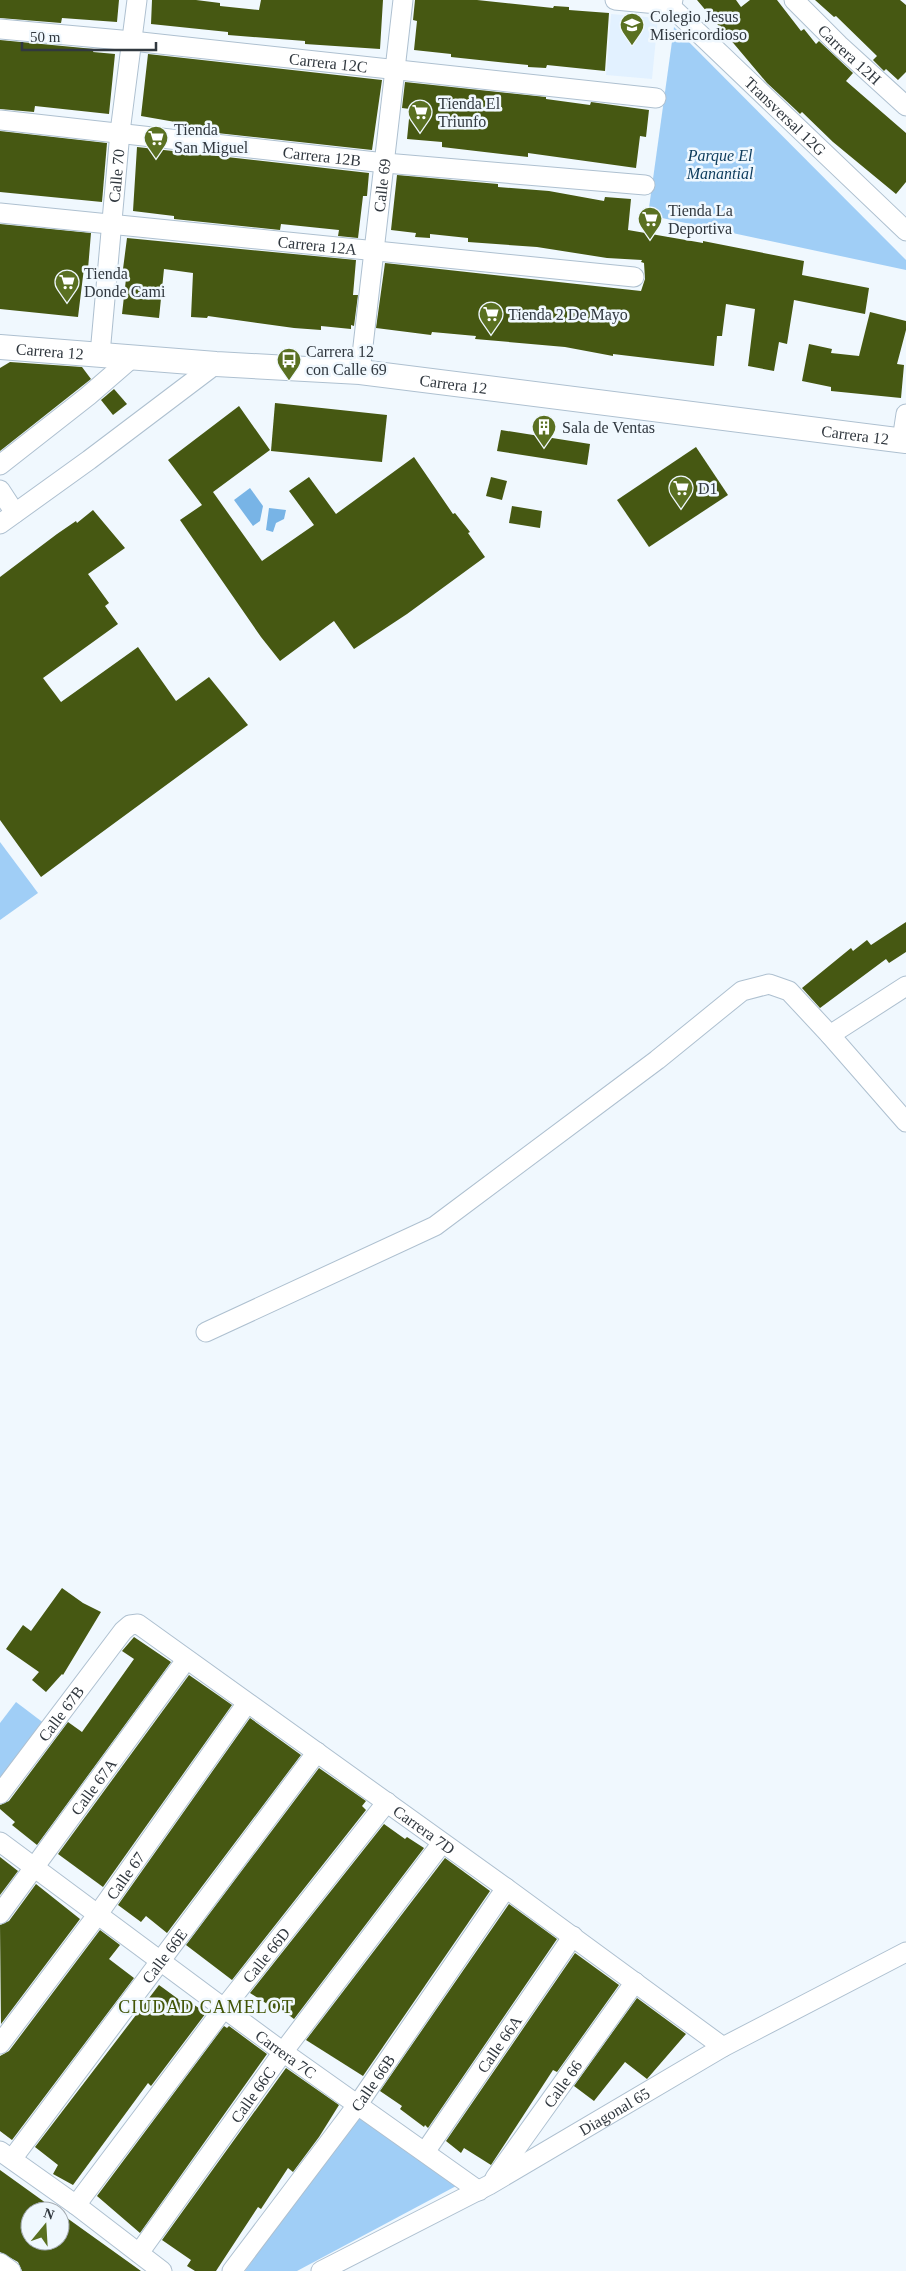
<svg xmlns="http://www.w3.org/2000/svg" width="906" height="2271" viewBox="0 0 906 2271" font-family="'Times New Roman',serif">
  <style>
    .built { fill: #e2f1ff }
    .green { fill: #a0cef6 }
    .water { fill: #78b4e6 }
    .building { fill: #465812 }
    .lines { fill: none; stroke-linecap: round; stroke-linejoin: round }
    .minor-casing { stroke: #aec0d0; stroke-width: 21 }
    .major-casing { stroke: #aec0d0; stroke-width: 26 }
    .minor { stroke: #fff; stroke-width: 19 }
    .major { stroke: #fff; stroke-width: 24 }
    .labels { text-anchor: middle; stroke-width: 5; stroke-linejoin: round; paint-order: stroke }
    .poi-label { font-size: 16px; fill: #31383f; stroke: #f0f8fe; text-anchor: start }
    .street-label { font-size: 16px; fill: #31383f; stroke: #f0f8fe }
    .park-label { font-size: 16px; font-style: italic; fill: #0c3b5c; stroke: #f0f8fe }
    .neighbourhood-label { font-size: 18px; letter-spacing: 1px; fill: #425506; stroke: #f0f8fe }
  </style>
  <rect width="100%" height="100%" fill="#f0f8fe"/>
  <path class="built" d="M 611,14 L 658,18 L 652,79 L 606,75 Z"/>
  <g class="green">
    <path d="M 674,27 L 906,260 L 906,270 L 648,215 Z"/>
    <path d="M 0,842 L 38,893 L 0,920 Z"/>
    <path d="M 16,1702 L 45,1724 L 0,1785 L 0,1723 Z"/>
    <path d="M 359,2111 L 458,2185 L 297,2271 L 245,2271 Z"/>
  </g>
  <g class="water">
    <path d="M 250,488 L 263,506 L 260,521 L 253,526 L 234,500 Z"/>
    <path d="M 269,508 L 286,510 L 284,519 L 276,523 L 273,532 L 266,530 Z"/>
  </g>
  <g class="building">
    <path d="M 0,0 L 119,0 L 117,22 L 62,18 L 61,23 L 0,18 Z"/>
    <path d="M 152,0 L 196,0 L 220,3 L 220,6 L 259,10 L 261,0 L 383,0 L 380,49 L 305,44 L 305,41 L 228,35 L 228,32 L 151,24 Z"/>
    <path d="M 415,0 L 477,0 L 553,8 L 554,6 L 569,7 L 569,10 L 609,13 L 605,71 L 547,65 L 546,68 L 528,67 L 528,65 L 451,57 L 451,54 L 414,50 L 417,21 L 413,20 Z"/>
    <path d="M 697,0 L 736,0 L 741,7 L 750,0 L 777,0 L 801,31 L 804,29 L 816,44 L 819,41 L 853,73 L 846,81 L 906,133 L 906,182 L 896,194 L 833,142 L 802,112 L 800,114 L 796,110 L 767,83 Z"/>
    <path d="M 815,0 L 900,0 L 906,5 L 906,72 L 898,80 L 886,69 L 884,71 L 873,60 L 877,56 L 836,16 L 834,17 Z"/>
    <path d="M 0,40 L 94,49 L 93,52 L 115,54 L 109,114 L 35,106 L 34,112 L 0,109 Z"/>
    <path d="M 148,54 L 382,80 L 372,150 L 180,129 L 181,123 L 141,116 Z"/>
    <path d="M 405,82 L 546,97 L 546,99 L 590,105 L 591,102 L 649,110 L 646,137 L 640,136 L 636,168 L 528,153 L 528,157 L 442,147 L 442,142 L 407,139 L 410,109 L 402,108 Z"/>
    <path d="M 0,131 L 107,143 L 102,202 L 0,192 Z"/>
    <path d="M 137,147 L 369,173 L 367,196 L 363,196 L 358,238 L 338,236 L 339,230 L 281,224 L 280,230 L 174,219 L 174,216 L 133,211 Z"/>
    <path d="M 397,175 L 498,184 L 498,187 L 549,191 L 604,201 L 605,197 L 631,199 L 628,230 L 703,243 L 703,241 L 804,261 L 802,275 L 869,288 L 865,314 L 794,300 L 787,344 L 779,342 L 774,371 L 748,366 L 755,309 L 726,304 L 722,336 L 717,336 L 714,366 L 613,354 L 613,356 L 565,347 L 475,339 L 476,336 L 432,332 L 431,335 L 376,328 L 385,263 L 641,291 L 645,279 L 644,263 L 641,262 L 642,260 L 607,258 L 537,247 L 468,242 L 468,238 L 430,234 L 430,238 L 415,237 L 416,233 L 391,230 Z"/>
    <path d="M 0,224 L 91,233 L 88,269 L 84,268 L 78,317 L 0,309 Z"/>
    <path d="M 127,238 L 356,260 L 353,295 L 358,295 L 354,326 L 351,325 L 351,329 L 321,326 L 321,330 L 294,328 L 208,316 L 207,318 L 191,317 L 193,273 L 164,269 L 159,318 L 122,314 L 127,270 L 123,269 Z"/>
    <path d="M 870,312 L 906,321 L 906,330 L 897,364 L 904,365 L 901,398 L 831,391 L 831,387 L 802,381 L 809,344 L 832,349 L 831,353 L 859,356 Z"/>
    <path d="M 10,362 L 82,367 L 91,379 L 0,451 L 0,368 Z"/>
    <path d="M 114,389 L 127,404 L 113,415 L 101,400 Z"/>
    <path d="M 275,403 L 387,415 L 382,462 L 271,451 Z"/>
    <path d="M 239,406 L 270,450 L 213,492 L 262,561 L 314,525 L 289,491 L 309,477 L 336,514 L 414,457 L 453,514 L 455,513 L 470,532 L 468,533 L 485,557 L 407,614 L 354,649 L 334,621 L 280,661 L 261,637 L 180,520 L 202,505 L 168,460 Z"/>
    <path d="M 501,430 L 590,444 L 587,465 L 497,451 Z"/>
    <path d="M 696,447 L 728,495 L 649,547 L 617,500 Z"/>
    <path d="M 491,477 L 507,481 L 502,500 L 486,496 Z"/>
    <path d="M 512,506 L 542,511 L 540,528 L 509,523 Z"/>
    <path d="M 93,510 L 125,548 L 88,574 L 109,603 L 105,606 L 118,624 L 43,678 L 61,702 L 138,647 L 176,701 L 209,677 L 248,725 L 41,877 L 0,820 L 0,577 L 57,534 L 76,521 L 77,523 Z"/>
    <path d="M 906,922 L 906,952 L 889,963 L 886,959 L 820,1008 L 802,988 L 851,948 L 853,951 L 867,940 L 871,945 Z"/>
    <path d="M 62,1588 L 83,1603 L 101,1612 L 63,1675 L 62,1674 L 46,1692 L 32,1680 L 39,1672 L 6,1649 L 23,1625 L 31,1631 Z"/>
    <path d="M 134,1637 L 171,1662 L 37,1845 L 12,1825 L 15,1822 L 0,1809 L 0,1805 L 9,1801 L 68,1722 L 82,1732 L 134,1659 L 122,1651 Z"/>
    <path d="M 189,1675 L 232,1705 L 103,1887 L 58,1854 Z"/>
    <path d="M 250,1718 L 301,1755 L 167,1933 L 146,1916 L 141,1922 L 118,1905 Z"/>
    <path d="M 319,1768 L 366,1801 L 362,1806 L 366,1810 L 232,1980 L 186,1945 Z"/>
    <path d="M 384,1824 L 405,1839 L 407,1837 L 424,1848 L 294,2019 L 277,2006 L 275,2009 L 250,1993 Z"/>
    <path d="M 0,1857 L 18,1871 L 0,1895 Z"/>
    <path d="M 445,1858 L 490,1891 L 363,2076 L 306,2040 Z"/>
    <path d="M 36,1884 L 80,1919 L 1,2024 L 0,1925 L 9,1921 Z"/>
    <path d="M 509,1904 L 557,1939 L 428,2128 L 425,2125 L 424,2127 L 400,2109 L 402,2106 L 380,2091 Z"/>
    <path d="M 100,1930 L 120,1945 L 109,1959 L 134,1978 L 12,2140 L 0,2131 L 0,2056 L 9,2051 Z"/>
    <path d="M 575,1953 L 619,1985 L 557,2072 L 553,2070 L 491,2165 L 464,2148 L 461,2153 L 446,2141 Z"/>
    <path d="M 159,1985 L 185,2004 L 187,2000 L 206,2013 L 151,2086 L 148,2083 L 73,2185 L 53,2174 L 58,2165 L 35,2147 Z"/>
    <path d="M 637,1998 L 686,2034 L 647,2079 L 625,2062 L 594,2101 L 574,2086 Z"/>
    <path d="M 224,2026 L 227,2028 L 229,2026 L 267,2054 L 140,2233 L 97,2196 Z"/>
    <path d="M 286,2068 L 339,2105 L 319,2137 L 293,2172 L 288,2168 L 261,2209 L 258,2207 L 216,2271 L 195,2271 L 187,2266 L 191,2260 L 162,2240 Z"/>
    <path d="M 0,2170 L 57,2211 L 30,2211 L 30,2241 L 60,2241 L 60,2213 L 141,2271 L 22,2271 L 18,2262 L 0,2252 Z"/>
  </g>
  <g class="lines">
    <defs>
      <g id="minor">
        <path d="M 615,0 L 668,5 L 673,0"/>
        <path id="s1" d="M 664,0 L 906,231"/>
        <path id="s2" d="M 794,0 L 839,45 L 906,106"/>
        <path id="s3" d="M 0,29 L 132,41 L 656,98"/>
        <path id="s4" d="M 0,120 L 385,163 L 645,185"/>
        <path id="s5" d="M 0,213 L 634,277"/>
        <path id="s6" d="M 100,354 L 120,132 L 137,0"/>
        <path id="s7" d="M 360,372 L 403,0"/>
        <path d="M 902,440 L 906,414"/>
        <path d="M 0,465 L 88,396 L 133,357"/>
        <path d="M 0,490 L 15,513"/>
        <path d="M 0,524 L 89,460 L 216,364"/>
        <path d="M 830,1035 L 906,986"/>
        <path d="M 206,1332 L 435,1226 L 657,1060 L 742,991 L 769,984 L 789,991 L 830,1035 L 906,1122"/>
        <path id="s8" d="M 0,1794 L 123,1631 L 130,1625 L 138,1624 L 506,1888 L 723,2047"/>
        <path id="s9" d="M 0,1842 L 283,2052 L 479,2191"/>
        <path id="s10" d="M 0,1914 L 186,1660"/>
        <path id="s11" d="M 0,2044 L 98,1914 L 247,1703"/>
        <path d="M 0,2151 L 76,2205 L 162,2271"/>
        <path id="s12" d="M 425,2152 L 573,1936"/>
        <path id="s13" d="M 12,2159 L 317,1752"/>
        <path id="s14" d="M 495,2178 L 635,1982"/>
        <path id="s15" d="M 76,2205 L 224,2008 L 387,1802"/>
        <path id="s16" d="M 139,2253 L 283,2052 L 442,1843"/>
        <path d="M 0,2263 L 11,2271"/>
        <path id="s17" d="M 232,2271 L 358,2104 L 506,1888"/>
        <path id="s18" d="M 321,2271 L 489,2185 L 723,2047 L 906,1952"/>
      </g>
      <g id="major">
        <path id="s19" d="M 0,347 L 216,364 L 360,372 L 906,441"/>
      </g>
    </defs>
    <use href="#minor" class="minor-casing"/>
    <use href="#major" class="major-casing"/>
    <use href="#minor" class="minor"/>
    <use href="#major" class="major"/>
  </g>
  <defs>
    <symbol id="school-pin" viewBox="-11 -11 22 30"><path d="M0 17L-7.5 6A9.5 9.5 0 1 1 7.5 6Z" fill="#5a7021" stroke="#f0f8fe"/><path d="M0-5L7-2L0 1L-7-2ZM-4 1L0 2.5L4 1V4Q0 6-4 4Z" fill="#fff"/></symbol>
    <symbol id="supermarket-pin" viewBox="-11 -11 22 30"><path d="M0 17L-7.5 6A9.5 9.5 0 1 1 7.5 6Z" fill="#5a7021" stroke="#f0f8fe"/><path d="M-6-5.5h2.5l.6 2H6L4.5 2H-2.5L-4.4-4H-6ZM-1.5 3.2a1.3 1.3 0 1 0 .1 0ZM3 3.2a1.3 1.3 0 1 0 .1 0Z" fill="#fff"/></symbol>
    <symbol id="bus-pin" viewBox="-11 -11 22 30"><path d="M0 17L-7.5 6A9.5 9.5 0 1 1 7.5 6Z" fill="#5a7021" stroke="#f0f8fe"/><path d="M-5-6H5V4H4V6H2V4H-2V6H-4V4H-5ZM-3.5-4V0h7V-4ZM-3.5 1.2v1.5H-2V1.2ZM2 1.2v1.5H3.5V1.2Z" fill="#fff"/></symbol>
    <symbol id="building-pin" viewBox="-11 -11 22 30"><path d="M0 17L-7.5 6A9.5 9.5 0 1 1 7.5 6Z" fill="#5a7021" stroke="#f0f8fe"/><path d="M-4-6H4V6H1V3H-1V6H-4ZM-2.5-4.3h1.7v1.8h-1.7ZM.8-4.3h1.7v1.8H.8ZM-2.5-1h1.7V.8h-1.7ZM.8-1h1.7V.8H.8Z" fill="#fff"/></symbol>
  </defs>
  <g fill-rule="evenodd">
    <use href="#school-pin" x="618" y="11" width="28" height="38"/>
    <use href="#supermarket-pin" x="406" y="98" width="28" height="38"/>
    <use href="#supermarket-pin" x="142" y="124" width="28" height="38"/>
    <use href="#supermarket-pin" x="636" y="205" width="28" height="38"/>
    <use href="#supermarket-pin" x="53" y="268" width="28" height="38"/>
    <use href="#supermarket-pin" x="477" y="300" width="28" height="38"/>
    <use href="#bus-pin" x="275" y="346" width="28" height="38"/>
    <use href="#building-pin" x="530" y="413" width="28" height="38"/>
    <use href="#supermarket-pin" x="667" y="474" width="28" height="38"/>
  </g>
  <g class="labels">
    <g class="poi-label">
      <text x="650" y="22">Colegio Jesus<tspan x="650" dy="18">Misericordioso</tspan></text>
      <text x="438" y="109">Tienda El<tspan x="438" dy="18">Triunfo</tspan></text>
      <text x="174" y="135">Tienda<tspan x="174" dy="18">San Miguel</tspan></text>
      <text x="668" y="216">Tienda La<tspan x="668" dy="18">Deportiva</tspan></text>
      <text x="84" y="279">Tienda<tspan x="84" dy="18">Donde Cami</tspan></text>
      <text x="508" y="320">Tienda 2 De Mayo</text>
      <text x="306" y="357">Carrera 12<tspan x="306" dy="18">con Calle 69</tspan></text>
      <text x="562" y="433">Sala de Ventas</text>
      <text x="698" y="494">D1</text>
    </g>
    <g class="street-label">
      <text dy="6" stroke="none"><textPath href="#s2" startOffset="78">Carrera 12H</textPath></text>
      <text dy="6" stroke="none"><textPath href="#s3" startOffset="330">Carrera 12C</textPath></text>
      <text dy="6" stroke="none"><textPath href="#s1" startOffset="168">Transversal 12G</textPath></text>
      <text dy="6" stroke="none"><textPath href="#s4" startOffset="324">Carrera 12B</textPath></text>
      <text dy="6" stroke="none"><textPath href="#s6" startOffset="179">Calle 70</textPath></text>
      <text dy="6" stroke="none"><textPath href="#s7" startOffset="188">Calle 69</textPath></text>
      <text dy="6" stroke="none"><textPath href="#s5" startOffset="319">Carrera 12A</textPath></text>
      <text dy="6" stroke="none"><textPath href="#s19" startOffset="50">Carrera 12</textPath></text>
      <text dy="6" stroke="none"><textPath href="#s19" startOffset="455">Carrera 12</textPath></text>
      <text dy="6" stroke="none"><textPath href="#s19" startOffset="860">Carrera 12</textPath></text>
      <text dy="6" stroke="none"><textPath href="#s8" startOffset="101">Calle 67B</textPath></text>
      <text dy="6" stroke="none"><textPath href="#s10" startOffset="158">Calle 67A</textPath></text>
      <text dy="6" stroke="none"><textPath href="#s8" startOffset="574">Carrera 7D</textPath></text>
      <text dy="6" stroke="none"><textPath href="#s11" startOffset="210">Calle 67</textPath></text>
      <text dy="6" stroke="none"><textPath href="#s13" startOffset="254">Calle 66E</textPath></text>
      <text dy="6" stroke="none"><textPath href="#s15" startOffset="314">Calle 66D</textPath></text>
      <text dy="6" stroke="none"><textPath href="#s12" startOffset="131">Calle 66A</textPath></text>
      <text dy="6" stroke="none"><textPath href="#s9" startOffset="356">Carrera 7C</textPath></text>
      <text dy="6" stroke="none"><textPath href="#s17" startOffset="235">Calle 66B</textPath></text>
      <text dy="6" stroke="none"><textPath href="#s14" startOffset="116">Calle 66</textPath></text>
      <text dy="6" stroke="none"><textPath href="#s16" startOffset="195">Calle 66C</textPath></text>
      <text dy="6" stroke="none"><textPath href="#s18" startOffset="334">Diagonal 65</textPath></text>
    </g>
    <g class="park-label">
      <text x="720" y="161">Parque El<tspan x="720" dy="18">Manantial</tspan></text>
    </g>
    <g class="neighbourhood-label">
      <text x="206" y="2013">CIUDAD CAMELOT</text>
    </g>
  </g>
  <g transform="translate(45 2226) rotate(18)"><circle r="24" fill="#f0f8fe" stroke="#a4abb2"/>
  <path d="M0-4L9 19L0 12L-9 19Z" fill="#5a7021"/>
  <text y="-8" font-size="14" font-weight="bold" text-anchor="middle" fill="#31383f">N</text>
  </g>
  <path d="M22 42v8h134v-8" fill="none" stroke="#31383f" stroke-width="2.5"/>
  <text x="30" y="42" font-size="15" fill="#31383f" stroke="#f0f8fe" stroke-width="4" paint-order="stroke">50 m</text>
</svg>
